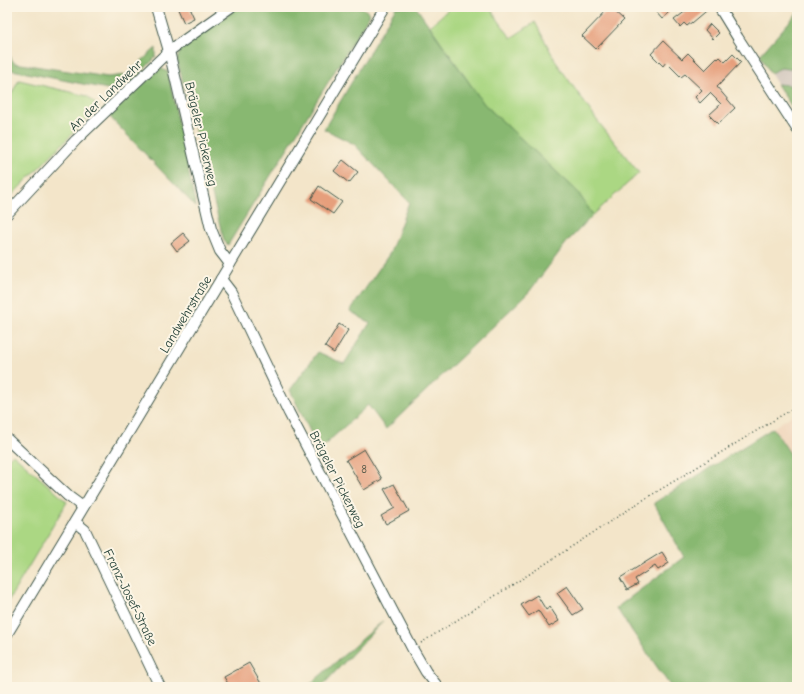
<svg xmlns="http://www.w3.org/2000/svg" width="804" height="694" viewBox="0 0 804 694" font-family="'Comic Neue',sans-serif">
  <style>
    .built { fill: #f0d6bc }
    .industrial { fill: #cec2b9 }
    .green { fill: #abd783; stroke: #658a5c }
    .forest { fill: #88b871; stroke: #547a52 }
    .building { fill: #e69f7c }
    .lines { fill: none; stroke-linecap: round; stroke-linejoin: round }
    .minor-casing { stroke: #3f564a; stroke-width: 12 }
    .path { stroke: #3f564a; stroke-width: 1.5; stroke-dasharray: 1 3; stroke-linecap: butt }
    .minor { stroke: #fff; stroke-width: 10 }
    .labels { text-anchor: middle; stroke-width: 4; stroke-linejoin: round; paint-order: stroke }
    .number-label { font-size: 11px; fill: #515646 }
    .street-label { font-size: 13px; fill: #1f3d34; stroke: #fcf5e5 }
  </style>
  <rect width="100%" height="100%" fill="#fcf5e5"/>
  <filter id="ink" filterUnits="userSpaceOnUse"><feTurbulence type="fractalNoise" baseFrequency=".025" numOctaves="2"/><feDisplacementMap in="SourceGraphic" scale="8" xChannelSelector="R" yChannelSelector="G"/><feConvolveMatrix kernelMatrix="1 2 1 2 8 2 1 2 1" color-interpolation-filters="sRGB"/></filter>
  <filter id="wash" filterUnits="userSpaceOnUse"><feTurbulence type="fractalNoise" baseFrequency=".012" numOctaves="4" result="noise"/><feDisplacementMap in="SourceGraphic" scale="16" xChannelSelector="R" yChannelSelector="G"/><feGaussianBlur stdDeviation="0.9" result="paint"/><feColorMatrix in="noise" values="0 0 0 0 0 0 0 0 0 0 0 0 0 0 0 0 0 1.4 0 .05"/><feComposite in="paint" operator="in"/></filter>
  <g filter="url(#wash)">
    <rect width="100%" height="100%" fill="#f3e5c9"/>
    <path class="built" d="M 797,412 L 797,464 L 773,428 Z"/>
    <path class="industrial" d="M 781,68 L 797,70 L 797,86 L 777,84 L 770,73 Z"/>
    <g class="green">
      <path d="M 451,7 L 489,7 L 511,38 L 535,22 L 556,62 L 596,119 L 639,173 L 593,215 L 577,191 L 484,104 L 430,26 Z"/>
      <path d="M 19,80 L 87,96 L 99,107 L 7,200 L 7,102 Z"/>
      <path d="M 13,454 L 67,502 L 7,603 L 7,460 Z"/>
    </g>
    <g class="forest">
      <path d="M 239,7 L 362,7 L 370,14 L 228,245 L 224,241 L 177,59 L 182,47 Z"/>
      <path d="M 396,7 L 416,7 L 484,104 L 577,191 L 593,215 L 567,242 L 529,292 L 386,429 L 368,405 L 319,450 L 290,390 L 318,352 L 344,364 L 370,323 L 350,311 L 390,253 L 409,202 L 354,144 L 324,129 Z"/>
      <path d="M 797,13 L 797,70 L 781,68 L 770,73 L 760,55 Z"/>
      <path d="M 156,48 L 156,57 L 127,87 L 118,91 L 7,69 L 7,51 L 14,63 L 108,77 L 126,75 Z"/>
      <path d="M 160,68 L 168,72 L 196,207 L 109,116 Z"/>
      <path d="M 777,84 L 797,86 L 797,115 Z"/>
      <path d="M 773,428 L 797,464 L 797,687 L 671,687 L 616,608 L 684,557 L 654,503 Z"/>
      <path d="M 383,621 L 321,687 L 307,687 Z"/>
    </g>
    <g id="blocks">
      <g class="building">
        <path d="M 177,7 L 189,7 L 194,18 L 184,23 Z"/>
        <path d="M 610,7 L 624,20 L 596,49 L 582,36 Z"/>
        <path d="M 662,7 L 664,7 L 669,13 L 662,19 L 656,12 Z"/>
        <path d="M 691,7 L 711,7 L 692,23 L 692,22 L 687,26 L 684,23 L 680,27 L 674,20 Z"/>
        <path d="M 710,24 L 719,33 L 713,39 L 705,30 Z"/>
        <path d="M 663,41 L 682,59 L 688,53 L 705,70 L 717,58 L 718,59 L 720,57 L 725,62 L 733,54 L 741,62 L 717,87 L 735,108 L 718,124 L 709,115 L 721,104 L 710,93 L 700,103 L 695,97 L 702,90 L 685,74 L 681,77 L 666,62 L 663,66 L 651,54 Z"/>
        <path d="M 343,160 L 358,172 L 349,183 L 334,171 Z"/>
        <path d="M 319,186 L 342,202 L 333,214 L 311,199 Z"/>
        <path d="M 183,233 L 190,241 L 177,251 L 171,243 Z"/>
        <path d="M 339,324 L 348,330 L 334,353 L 325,347 Z"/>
        <path d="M 364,449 L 382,479 L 364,490 L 346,460 Z"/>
        <path d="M 394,484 L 409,511 L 386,524 L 381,516 L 395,508 L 384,489 Z"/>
        <path d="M 662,552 L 669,563 L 658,570 L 655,566 L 635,579 L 638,584 L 627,590 L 620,578 Z"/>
        <path d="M 567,586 L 583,609 L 573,615 L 557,593 Z"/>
        <path d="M 537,595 L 546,610 L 550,607 L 559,621 L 549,627 L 538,610 L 529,616 L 521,605 Z"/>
        <path d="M 249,663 L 263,687 L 230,687 L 224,677 Z"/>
      </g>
    </g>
  </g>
  <g filter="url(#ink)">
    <use href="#blocks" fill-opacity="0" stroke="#3f564a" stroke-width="1"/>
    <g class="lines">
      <defs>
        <g id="minor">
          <path d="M 156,7 L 169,51 L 211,229 L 220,251 L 230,264"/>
          <path d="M 719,7 L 738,38 L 797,129"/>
          <path d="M 7,214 L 76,140 L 169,51 L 231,7"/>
          <path d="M 221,279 L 231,292 L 289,413 L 412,648 L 426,672 L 438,687"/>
          <path d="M 7,439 L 68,496 L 83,507"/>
          <path d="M 75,522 L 85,530 L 160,687"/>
          <path d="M 7,634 L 385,7"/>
        </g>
      </defs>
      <use href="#minor" class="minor-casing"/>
      <path class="path" d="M 421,643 L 542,566 L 640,502 L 797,406"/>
      <use href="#minor" class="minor"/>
    </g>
  </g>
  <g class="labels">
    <g class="number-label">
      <text x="364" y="473">8</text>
    </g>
    <g class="street-label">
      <text transform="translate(105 95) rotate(-44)" y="5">An der Landwehr</text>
      <text transform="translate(202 134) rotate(77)" y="5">Brägeler Pickerweg</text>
      <text transform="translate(185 314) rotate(-59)" y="5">Landwehrstraße</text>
      <text transform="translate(338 479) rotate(63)" y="5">Brägeler Pickerweg</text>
      <text transform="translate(131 597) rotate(64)" y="5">Franz-Josef-Straße</text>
    </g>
  </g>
  <rect width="804" height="694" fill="none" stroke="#fcf5e5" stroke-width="24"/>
</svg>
